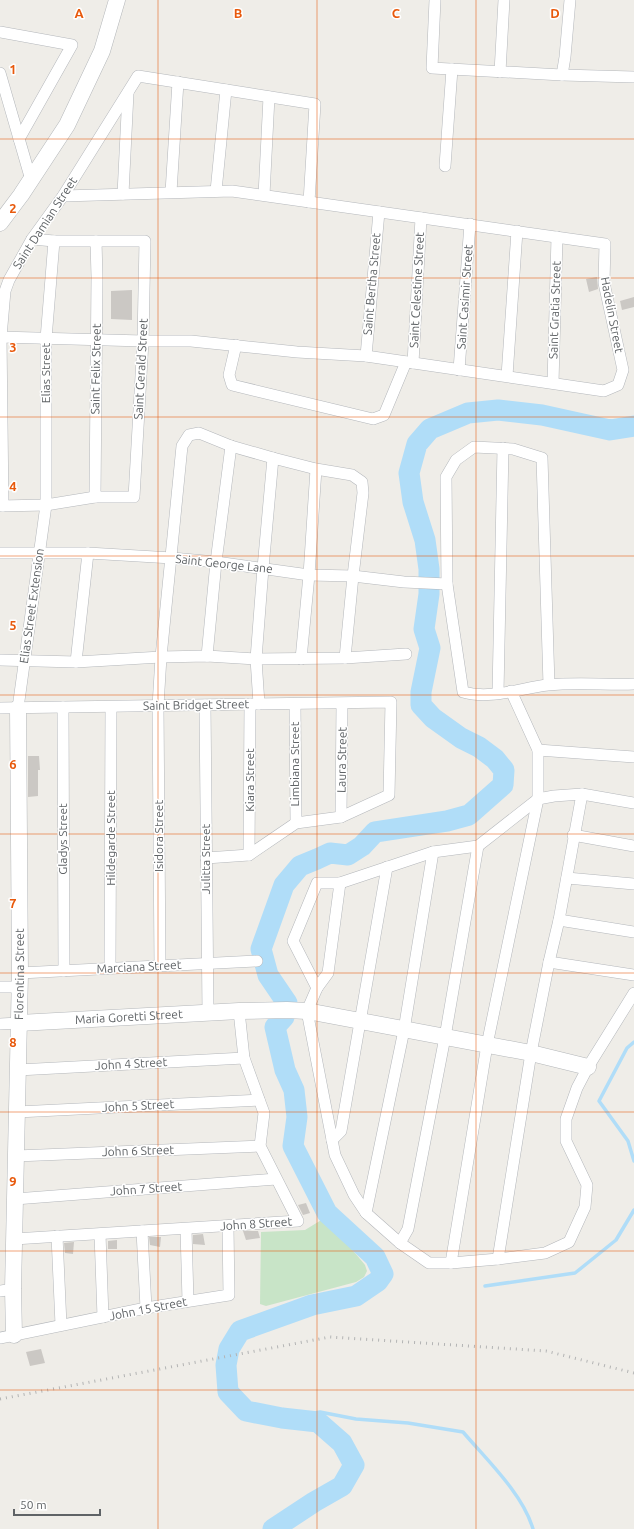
<svg xmlns="http://www.w3.org/2000/svg" width="634" height="1529" viewBox="0 0 634 1529" font-family="Ubuntu,sans-serif">
  <style>
    .green { fill: #c8e4c7 }
    .lines { fill: none; stroke-linecap: round; stroke-linejoin: round }
    .stream { stroke: #b0ddf8; stroke-width: 3.5 }
    .river { stroke: #b0ddf8; stroke-width: 21 }
    .building { fill: #cbc8c4 }
    .street-casing { stroke: #b4b7bb; stroke-width: 12 }
    .secondary-casing { stroke: #b4b7ba; stroke-width: 17 }
    .street { stroke: #fff; stroke-width: 11 }
    .secondary { stroke: #fff; stroke-width: 16 }
    .rail { stroke: #b3b4b4; stroke-width: 3; stroke-dasharray: 1 5; stroke-linecap: butt }
    .grid { fill: none; stroke: #e8590c; stroke-width: 1; stroke-opacity: 0.55 }
    .labels { text-anchor: middle; stroke-width: 3; stroke-linejoin: round; paint-order: stroke }
    .street-label { font-size: 12px; fill: #5f6366; stroke: #fff }
    .grid-label { font-size: 13px; text-anchor: middle; font-weight: bold; fill: #e8590c; stroke: #fff; stroke-width: 3; stroke-linejoin: round; paint-order: stroke }
  </style>
  <rect width="100%" height="100%" fill="#efede8"/>
  <path class="green" d="M 323,1219 L 335,1229 L 365,1265 L 367,1271 L 364,1277 L 356,1282 L 266,1306 L 260,1304 L 261,1232 L 305,1230 Z"/>
  <g class="lines">
    <g class="stream">
      <path d="M 634,1042 L 627,1048 L 599,1101 L 628,1141 L 634,1161"/>
      <path d="M 485,1286 L 575,1273 L 616,1240 L 634,1210"/>
      <path d="M 286,1419 L 320,1412 L 356,1419 L 408,1423 L 463,1432 C 486,1459 523,1494 533,1529"/>
    </g>
    <path class="river" d="M 273,1529 L 314,1502 L 342,1486 L 354,1465 L 342,1443 L 318,1422 L 282,1418 L 246,1411 L 228,1392 L 226,1365 L 229,1349 L 240,1331 L 312,1305 L 356,1296 L 378,1281 L 383,1274 L 375,1257 L 327,1213 L 293,1146 L 297,1117 L 294,1090 L 285,1070 L 275,1027 L 284,1017 L 287,1003 L 268,975 L 261,949 L 284,885 L 300,866 L 317,859 L 330,853 L 348,855 L 362,846 L 375,832 L 447,821 L 469,815 L 503,785 L 504,770 L 495,759 L 479,747 L 461,738 L 433,718 L 421,705 L 421,692 L 430,648 L 424,629 L 429,594 L 429,569 L 425,540 L 413,502 L 409,473 L 417,444 L 430,429 L 468,413 L 498,410 L 542,415 L 610,430 L 634,426"/>
  </g>
  <g class="building">
    <path d="M 597,277 L 598,289 L 589,292 L 586,279 Z"/>
    <path d="M 132,290 L 132,320 L 111,319 L 111,291 Z"/>
    <path d="M 634,297 L 634,307 L 622,310 L 620,301 Z"/>
    <path d="M 28,756 L 39,756 L 40,770 L 38,770 L 38,796 L 28,797 Z"/>
    <path d="M 306,1203 L 310,1213 L 303,1215 L 298,1205 Z"/>
    <path d="M 243,1231 L 258,1231 L 260,1238 L 246,1240 Z"/>
    <path d="M 203,1234 L 205,1245 L 193,1244 L 193,1235 Z"/>
    <path d="M 149,1237 L 161,1237 L 160,1247 L 150,1245 Z"/>
    <path d="M 117,1240 L 117,1249 L 108,1249 L 108,1241 Z"/>
    <path d="M 74,1242 L 73,1254 L 65,1253 L 64,1243 Z"/>
    <path d="M 41,1349 L 45,1363 L 30,1366 L 26,1352 Z"/>
  </g>
  <g class="lines">
    <defs>
      <g id="street">
        <path d="M 435,0 L 432,68 L 562,75 L 634,77"/>
        <path d="M 0,32 L 72,45 L 19,139"/>
        <path d="M 500,72 L 504,0"/>
        <path d="M 0,73 L 31,180"/>
        <path d="M 562,75 L 565,57 L 570,0"/>
        <path d="M 445,166 L 452,69"/>
        <path d="M 216,191 L 226,90"/>
        <path d="M 171,192 L 178,82"/>
        <path d="M 123,194 L 128,93"/>
        <path d="M 264,195 L 269,97"/>
        <path d="M 0,337 L 143,341 L 191,341 L 297,352 L 366,356 L 604,391 L 618,385 L 623,370 L 604,283 L 605,244 L 232,191 L 63,196"/>
        <path d="M 236,345 L 229,375 L 232,385 L 373,419 L 384,415 L 406,362"/>
        <path d="M 366,356 L 379,212"/>
        <path d="M 413,363 L 421,218"/>
        <path d="M 459,370 L 470,224"/>
        <path d="M 507,376 L 517,231"/>
        <path d="M 553,383 L 557,237"/>
        <path d="M 95,497 L 97,277 L 96,241"/>
        <path d="M 0,506 L 46,505 L 95,497 L 134,497 L 143,341 L 145,241 L 54,241 L 32,239"/>
        <path d="M 3,506 L 1,337 L 5,291 L 9,280 L 32,239 L 63,196 L 138,76 L 315,104 L 309,202"/>
        <path d="M 0,553 L 88,553 L 172,558 L 216,562 L 309,575 L 353,576 L 404,582 L 447,584"/>
        <path d="M 207,656 L 216,562 L 231,446"/>
        <path d="M 301,659 L 309,575 L 316,469"/>
        <path d="M 0,660 L 76,662 L 161,657 L 207,656 L 256,659 L 345,658 L 406,654"/>
        <path d="M 76,662 L 88,553"/>
        <path d="M 549,685 L 542,458 L 513,449 L 474,447 L 456,460 L 446,477 L 447,584 L 463,692 C 490,700 521,688 548,685 C 575,682 606,685 634,684"/>
        <path d="M 498,693 L 503,448"/>
        <path d="M 259,704 L 256,659 L 263,568 L 273,458"/>
        <path d="M 295,704 L 296,823"/>
        <path d="M 205,705 L 208,1012"/>
        <path d="M 63,707 L 64,971"/>
        <path d="M 0,708 L 391,702 L 389,795 L 341,817 L 296,823 L 249,855 L 206,858"/>
        <path d="M 18,708 L 46,505 L 46,339 L 54,241"/>
        <path d="M 538,750 L 634,757"/>
        <path d="M 341,817 L 342,704"/>
        <path d="M 573,835 L 634,846"/>
        <path d="M 249,855 L 250,704"/>
        <path d="M 567,878 L 634,884"/>
        <path d="M 340,883 L 328,973 L 317,988 L 307,1011 L 335,1155 L 354,1195 L 366,1213 L 400,1243 L 429,1263 L 451,1263 L 498,1259 L 545,1253 L 569,1242 L 585,1207 L 587,1185 L 566,1141 L 566,1119 L 577,1088 L 588,1067 L 634,993"/>
        <path d="M 559,920 L 634,932"/>
        <path d="M 549,962 L 634,975"/>
        <path d="M 160,966 L 158,706 L 161,657 L 182,446 L 189,435 L 199,433 L 231,446 L 273,458 L 316,469 L 352,475 L 362,482 L 363,493 L 353,576 L 345,658"/>
        <path d="M 110,968 L 111,707"/>
        <path d="M 20,973 L 257,961"/>
        <path d="M 0,987 L 20,987"/>
        <path d="M 317,988 L 293,941 L 317,883 L 340,883 L 433,852 L 478,846 L 538,799 L 554,796 L 582,794 L 634,803"/>
        <path d="M 0,1024 L 19,1023"/>
        <path d="M 18,1070 L 244,1058"/>
        <path d="M 17,1112 L 259,1100"/>
        <path d="M 332,1140 L 341,1131 L 387,867"/>
        <path d="M 16,1156 L 260,1146"/>
        <path d="M 15,1199 L 276,1179"/>
        <path d="M 366,1213 L 404,1030 L 433,852"/>
        <path d="M 186,1229 L 188,1301"/>
        <path d="M 142,1231 L 146,1308"/>
        <path d="M 100,1234 L 103,1317"/>
        <path d="M 57,1236 L 61,1325"/>
        <path d="M 14,1239 L 298,1221 L 260,1146 L 264,1113 L 244,1058 L 239,1011"/>
        <path d="M 400,1243 L 408,1229 L 445,1037 L 478,846"/>
        <path d="M 498,1259 L 531,1053 L 549,962 L 559,920 L 582,794"/>
        <path d="M 451,1263 L 487,1045 L 538,799 L 538,750 L 511,691"/>
        <path d="M 0,1291 L 13,1289"/>
        <path d="M 0,1338 L 146,1308 L 229,1295 L 228,1227"/>
      </g>
      <g id="secondary">
        <path d="M 0,223 L 21,195 L 67,125 L 102,51 L 117,0"/>
        <path id="s1" d="M 19,1023 L 239,1011 L 287,1010 L 307,1011 L 531,1053 L 588,1067"/>
        <path id="s2" d="M 14,1335 L 13,1289 L 20,973 L 18,708"/>
      </g>
    </defs>
    <use href="#street" class="street-casing"/>
    <use href="#secondary" class="secondary-casing"/>
    <use href="#street" class="street"/>
    <use href="#secondary" class="secondary"/>
    <path class="rail" d="M 0,1399 L 330,1337 L 546,1351 L 634,1373"/>
  </g>
  <path class="grid" d="M 158,0 L 158,1529M 317,0 L 317,1529M 476,0 L 476,1529M 0,139 L 634,139M 0,278 L 634,278M 0,417 L 634,417M 0,556 L 634,556M 0,695 L 634,695M 0,834 L 634,834M 0,973 L 634,973M 0,1112 L 634,1112M 0,1251 L 634,1251M 0,1390 L 634,1390"/>
  <g class="labels">
    <g class="street-label">
      <text transform="translate(45 223) rotate(-57)" y="4">Saint Damian Street</text>
      <text transform="translate(372 284) rotate(-85)" y="4">Saint Bertha Street</text>
      <text transform="translate(417 290) rotate(-87)" y="4">Saint Celestine Street</text>
      <text transform="translate(465 297) rotate(-86)" y="4">Saint Casimir Street</text>
      <text transform="translate(555 310) rotate(-88)" y="4">Saint Gratia Street</text>
      <text transform="translate(612 315) rotate(79)" y="4">Hadelin Street</text>
      <text transform="translate(96 369) rotate(-89)" y="4">Saint Felix Street</text>
      <text transform="translate(141 369) rotate(-87)" y="4">Saint Gerald Street</text>
      <text transform="translate(46 373) rotate(-90)" y="4">Elias Street</text>
      <text transform="translate(224 564) rotate(6)" y="4">Saint George Lane</text>
      <text transform="translate(32 606) rotate(-82)" y="4">Elias Street Extension</text>
      <text transform="translate(196 705) rotate(-1)" y="4">Saint Bridget Street</text>
      <text transform="translate(342 760) rotate(-89)" y="4">Laura Street</text>
      <text transform="translate(295 764) rotate(-90)" y="4">Limbiana Street</text>
      <text transform="translate(250 780) rotate(-90)" y="4">Kiara Street</text>
      <text transform="translate(159 836) rotate(-90)" y="4">Isidora Street</text>
      <text transform="translate(111 838) rotate(-90)" y="4">Hildegarde Street</text>
      <text transform="translate(63 839) rotate(-90)" y="4">Gladys Street</text>
      <text transform="translate(206 859) rotate(-90)" y="4">Julitta Street</text>
      <text transform="translate(139 967) rotate(-3)" y="4">Marciana Street</text>
      <text dy="4" stroke="none"><textPath href="#s2" startOffset="361">Florentina Street</textPath></text>
      <text dy="4" stroke="none"><textPath href="#s1" startOffset="110">Maria Goretti Street</textPath></text>
      <text transform="translate(131 1064) rotate(-3)" y="4">John 4 Street</text>
      <text transform="translate(138 1106) rotate(-3)" y="4">John 5 Street</text>
      <text transform="translate(138 1151) rotate(-2)" y="4">John 6 Street</text>
      <text transform="translate(146 1189) rotate(-4)" y="4">John 7 Street</text>
      <text transform="translate(256 1224) rotate(-4)" y="4">John 8 Street</text>
      <text transform="translate(148 1309) rotate(-11)" y="4">John 15 Street</text>
    </g>
  </g>
  <g class="grid-label">
    <text x="79" y="18">A</text>
    <text x="238" y="18">B</text>
    <text x="396" y="18">C</text>
    <text x="555" y="18">D</text>
    <text x="13" y="74">1</text>
    <text x="13" y="213">2</text>
    <text x="13" y="352">3</text>
    <text x="13" y="491">4</text>
    <text x="13" y="630">5</text>
    <text x="13" y="769">6</text>
    <text x="13" y="908">7</text>
    <text x="13" y="1047">8</text>
    <text x="13" y="1186">9</text>
  </g>
  <path d="M14 1509v6h86v-6" fill="none" stroke="#5f6366" stroke-width="2"/>
  <text x="20" y="1509" font-size="12" fill="#5f6366" stroke="#ffffff" stroke-width="3" paint-order="stroke">50 m</text>
</svg>
